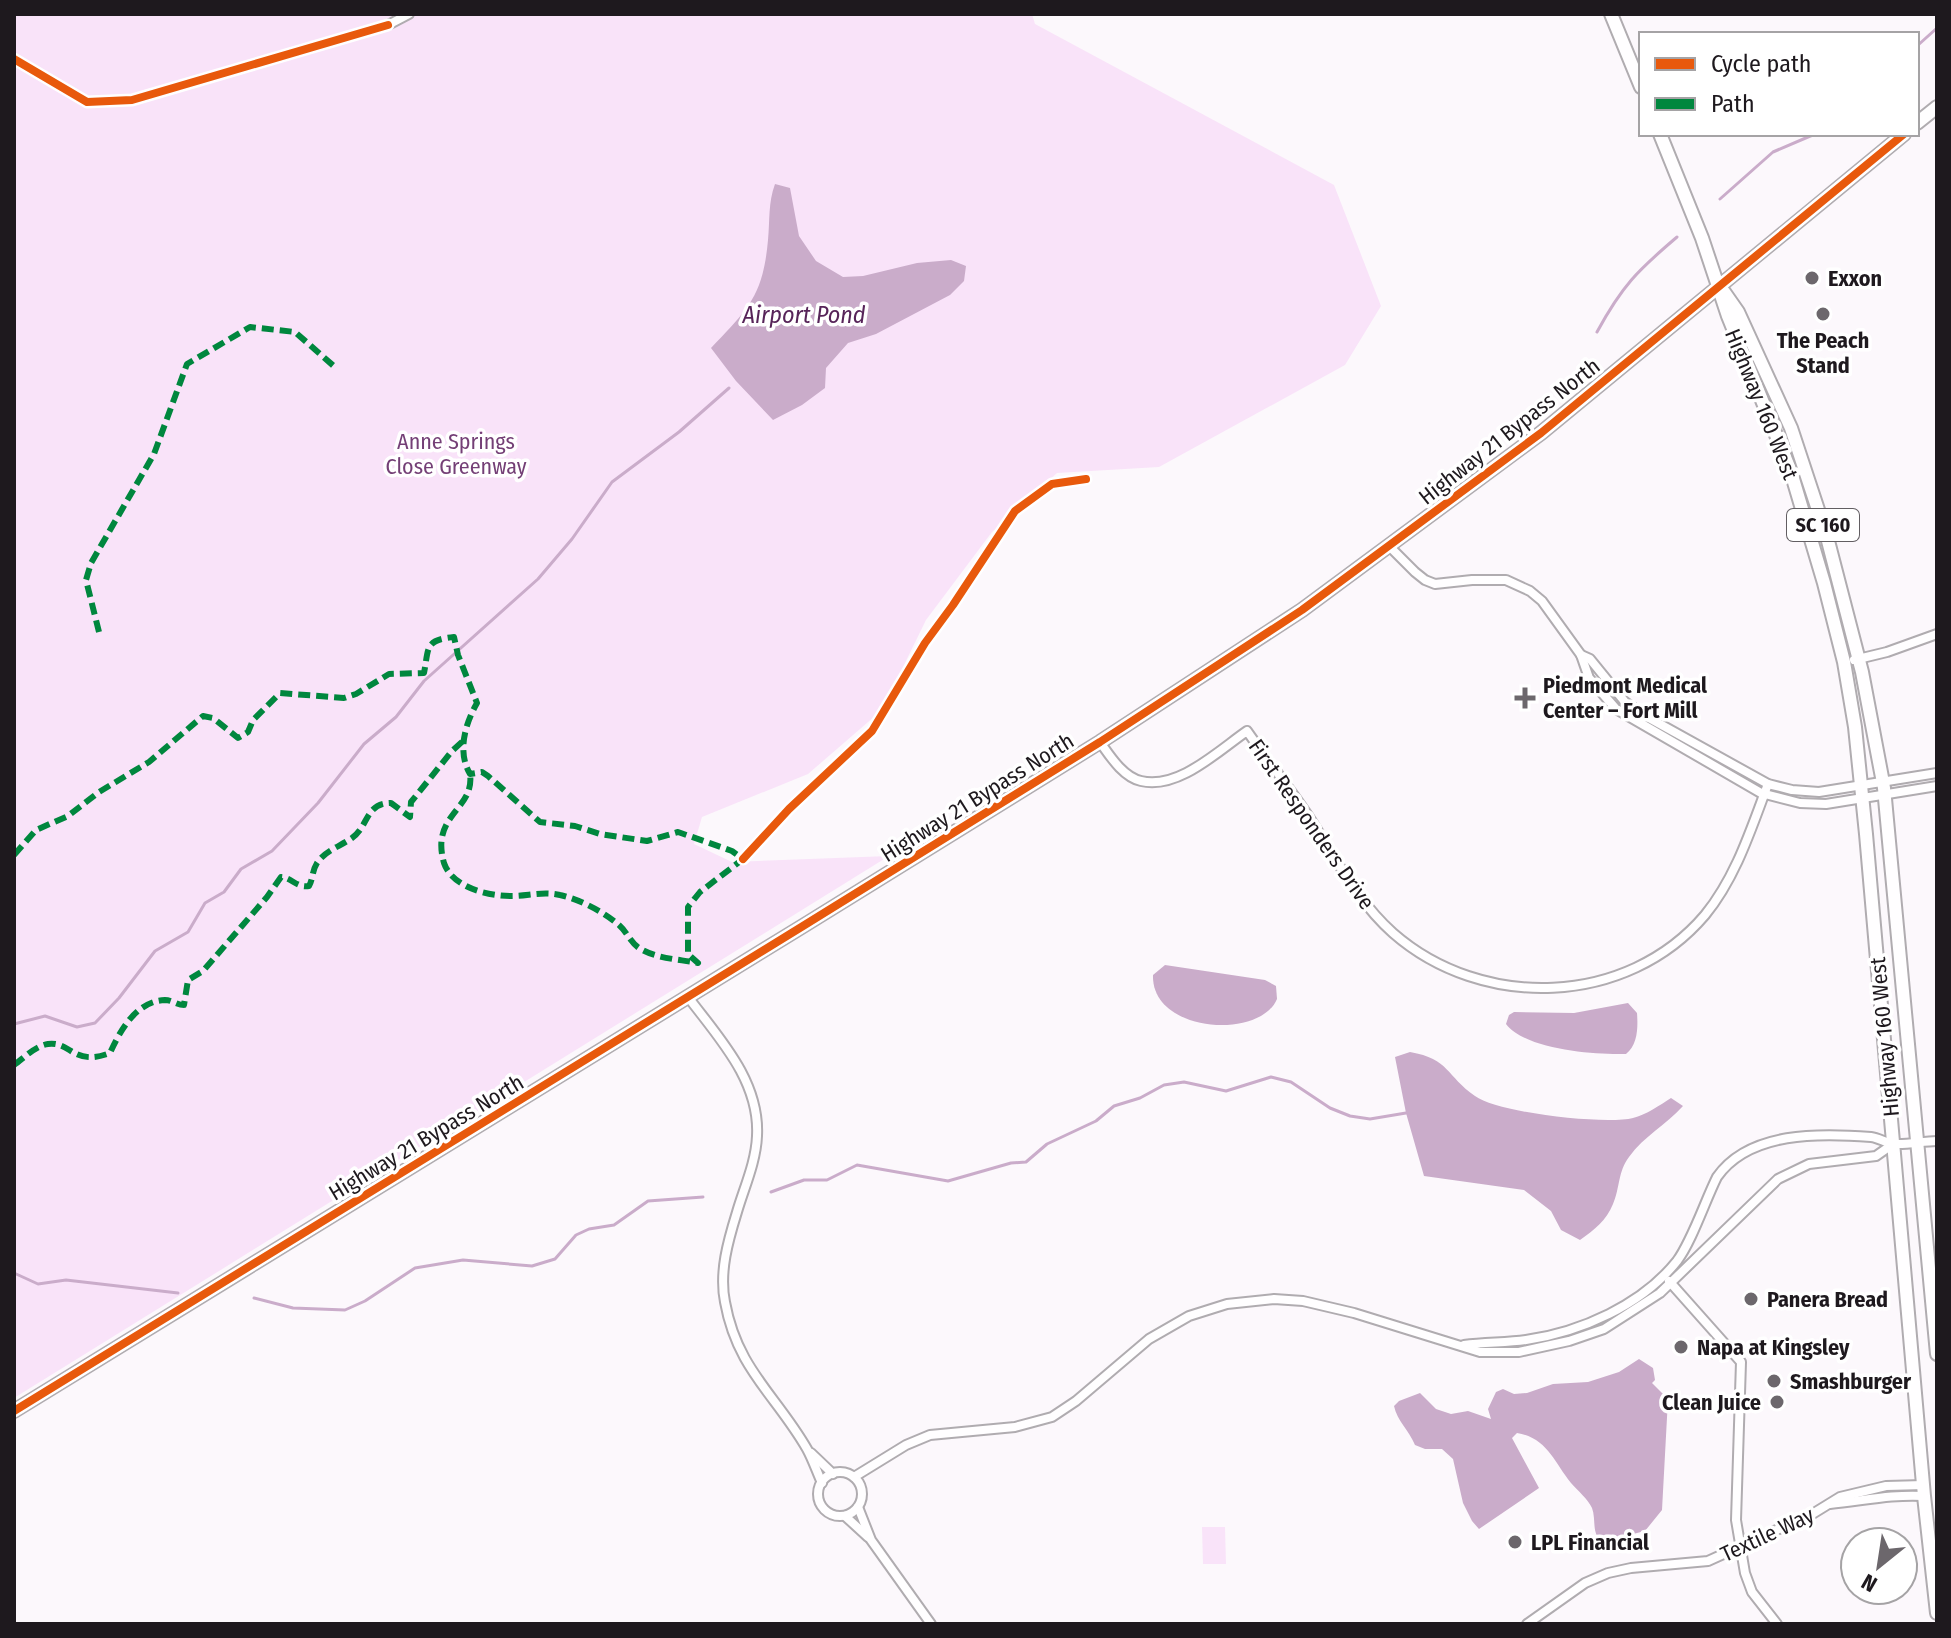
<svg xmlns="http://www.w3.org/2000/svg" width="1951" height="1638" viewBox="0 0 1951 1638" font-family="'Fira Sans Condensed',sans-serif">
  <style>
    .green { fill: #f9e3f9 }
    .water { fill: #caacca }
    .lines { fill: none; stroke-linecap: round; stroke-linejoin: round }
    .stream { stroke: #caacca; stroke-width: 3 }
    .minor-casing { stroke: #b0acb0; stroke-width: 12 }
    .primary-casing { stroke: #b0acb0; stroke-width: 16 }
    .minor { stroke: #fffeff; stroke-width: 8 }
    .primary { stroke: #fffeff; stroke-width: 12 }
    .quiet { stroke: #00873e; stroke-width: 6; stroke-dasharray: 12 6; stroke-linecap: butt }
    .cycleway-casing { stroke: #fff; stroke-width: 13 }
    .cycleway { stroke: #e8590c; stroke-width: 8 }
    .poi-dot { fill: #6c676c; stroke: #fff; stroke-width: 3 }
    .labels { text-anchor: middle; stroke-width: 7; stroke-linejoin: round; paint-order: stroke }
    .shield { fill: #fff; stroke: #625e62; stroke-width: 2 }
    .shield-label { font-size: 20px; font-weight: bold; fill: #1e191e }
    .poi-label { font-size: 22px; font-weight: bold; fill: #1e191e; stroke: #fff; text-anchor: start }
    .street-label { font-size: 22px; fill: #1e191e; stroke: #fff }
    .park-label { font-size: 22px; fill: #743f76; stroke: #fff }
    .water-label { font-size: 24px; font-style: italic; fill: #572459; stroke: #fff }
  </style>
  <rect width="100%" height="100%" fill="#fcf8fc"/>
  <g class="green">
    <path d="M 14,14 L 1032,14 L 1035,24 L 1334,185 L 1381,306 L 1345,365 L 1159,467 L 1057,473 L 992,532 L 926,620 L 882,710 L 808,774 L 702,817 L 694,844 L 732,862 L 889,856 L 14,1398 Z"/>
    <path d="M 1202,1527 L 1225,1527 L 1226,1564 L 1203,1564 Z"/>
  </g>
  <g class="water">
    <path d="M 775,184 L 790,188 L 799,236 L 816,261 L 843,277 L 863,276 L 917,263 L 951,260 L 966,266 L 964,281 L 950,295 L 876,334 L 848,343 L 826,368 L 825,388 L 802,405 L 773,420 L 736,381 L 711,348 C 748,309 763,296 768,240 C 770,220 768,203 775,184 Z"/>
    <path d="M 1165,965 L 1265,980 L 1276,986 L 1277,999 C 1260,1040 1151,1033 1153,975 Z"/>
    <path d="M 1628,1003 L 1637,1013 C 1638,1027 1638,1045 1626,1054 C 1595,1055 1526,1050 1506,1024 L 1509,1015 L 1514,1012 L 1574,1013 Z"/>
    <path d="M 1410,1052 C 1450,1059 1446,1076 1475,1096 C 1498,1113 1605,1125 1633,1118 C 1646,1115 1660,1105 1671,1098 L 1683,1106 C 1666,1125 1644,1136 1629,1157 C 1618,1171 1620,1188 1613,1204 C 1606,1221 1595,1229 1580,1240 L 1561,1230 L 1551,1211 L 1524,1190 L 1424,1176 L 1406,1113 L 1395,1057 Z"/>
    <path d="M 1639,1359 L 1653,1368 L 1655,1380 L 1652,1383 L 1668,1399 L 1662,1510 L 1645,1531 L 1609,1540 L 1599,1539 C 1592,1530 1596,1519 1592,1508 C 1588,1499 1578,1491 1571,1483 C 1554,1462 1547,1438 1517,1433 L 1512,1438 L 1539,1488 L 1479,1529 L 1472,1521 L 1463,1503 L 1453,1459 L 1442,1449 L 1425,1449 L 1415,1445 C 1409,1430 1397,1421 1394,1406 L 1399,1401 L 1420,1393 L 1436,1409 L 1451,1414 L 1468,1411 L 1491,1419 L 1488,1409 L 1496,1392 L 1503,1389 L 1514,1394 L 1527,1393 L 1553,1384 L 1588,1382 L 1619,1372 Z"/>
  </g>
  <g class="lines">
    <g class="stream">
      <path d="M 1917,46 L 1937,28"/>
      <path d="M 1720,199 L 1773,152 L 1815,134"/>
      <path d="M 1597,332 C 1622,286 1637,271 1677,237"/>
      <path d="M 14,1024 L 45,1016 L 77,1027 L 95,1023 L 119,998 L 155,951 L 188,932 L 205,903 L 224,892 L 241,869 L 272,851 L 318,803 L 364,744 L 396,717 L 424,681 L 538,579 L 572,539 L 612,482 L 679,432 L 729,388"/>
      <path d="M 771,1192 L 804,1180 L 827,1180 L 857,1165 L 948,1181 L 1011,1163 L 1026,1162 L 1047,1144 L 1096,1121 L 1114,1106 L 1140,1098 L 1164,1085 L 1184,1082 L 1226,1091 L 1271,1077 L 1291,1082 L 1330,1108 L 1350,1116 L 1370,1119 L 1406,1113"/>
      <path d="M 14,1273 L 38,1284 L 66,1280 L 178,1293"/>
      <path d="M 254,1298 L 293,1308 L 345,1310 L 365,1301 L 415,1268 L 463,1260 L 532,1266 L 555,1259 L 576,1235 L 589,1229 L 614,1225 L 648,1201 L 703,1197"/>
    </g>
    <defs>
      <g id="minor">
        <path d="M 388,25 L 409,14"/>
        <path d="M 1390,547 L 1415,572 L 1425,580 L 1435,584 L 1472,580 L 1506,580 L 1530,591 L 1542,601 L 1581,655 L 1589,678 L 1616,709 L 1761,793 L 1800,803 L 1826,804 L 1937,786"/>
        <path d="M 1581,655 L 1590,659 L 1625,702 L 1649,718 L 1768,784 L 1792,790 L 1819,792 L 1937,773"/>
        <path d="M 1854,660 L 1887,652 L 1937,634"/>
        <path d="M 1100,742 C 1110,756 1123,777 1141,781 C 1178,790 1218,751 1247,731 C 1268,761 1291,790 1311,820 C 1336,859 1358,902 1393,933 C 1482,1011 1627,1007 1705,915 C 1736,877 1751,829 1768,784"/>
        <path d="M 688,997 C 719,1038 760,1081 757,1136 C 756,1162 744,1188 737,1212 C 728,1241 719,1272 725,1302 C 737,1369 776,1395 807,1449 C 813,1460 817,1472 822,1483"/>
        <path d="M 1669,1281 L 1741,1362 L 1736,1520 L 1745,1573 L 1752,1592 L 1777,1624"/>
        <path d="M 1464,1345 C 1485,1342 1506,1343 1526,1340 C 1581,1332 1642,1305 1677,1261 C 1692,1241 1705,1201 1717,1177 C 1749,1131 1820,1133 1871,1137 C 1879,1138 1886,1143 1894,1144 C 1908,1145 1923,1141 1937,1141"/>
        <path d="M 811,1453 L 833,1474"/>
        <circle cx="840" cy="1494" r="22"/>
        <path d="M 854,1477 L 906,1445 L 930,1435 L 1015,1427 L 1052,1417 L 1076,1401 L 1149,1339 L 1189,1316 L 1227,1304 L 1274,1299 L 1303,1301 L 1354,1313 L 1480,1352 L 1519,1352 L 1569,1341 L 1604,1329 L 1660,1293 L 1778,1179 L 1809,1164 L 1876,1156 L 1893,1144"/>
        <path d="M 1830,1504 C 1862,1501 1892,1494 1924,1496"/>
        <path d="M 858,1507 L 871,1540 L 931,1624"/>
        <path d="M 845,1516 L 868,1537"/>
        <path d="M 1527,1624 L 1585,1583 L 1608,1573 L 1631,1568 L 1708,1561 L 1814,1513 L 1840,1497 L 1886,1486 L 1924,1485"/>
      </g>
      <g id="primary">
        <path d="M 1611,14 L 1641,87"/>
        <path d="M 1917,123 L 1937,107"/>
        <path d="M 1660,134 L 1702,238 L 1728,316 L 1791,472 L 1824,583 L 1844,662 L 1855,727 L 1866,834 L 1924,1496 L 1937,1613"/>
        <path d="M 1724,292 L 1738,312 L 1791,428 L 1827,537 L 1862,672 L 1884,788 L 1937,1354"/>
        <path d="M 14,1411 L 803,926 L 1100,742 L 1302,610 L 1541,433 L 1904,134"/>
      </g>
    </defs>
    <use href="#minor" class="minor-casing"/>
    <use href="#primary" class="primary-casing"/>
    <use href="#minor" class="minor"/>
    <use href="#primary" class="primary"/>
    <g class="quiet">
      <path d="M 99,632 L 86,580 L 91,563 L 154,454 L 187,364 L 250,327 L 295,332 L 336,368"/>
      <path d="M 14,855 L 36,830 L 68,816 L 99,792 L 149,762 L 203,716 L 213,718 L 238,738 L 248,732 L 253,720 L 280,693 L 344,698 L 356,694 L 389,674 L 424,673 C 429,648 424,640 454,637 L 458,655 L 477,703 C 465,724 457,752 470,774 L 482,772 L 488,776 L 540,822 L 575,826 L 600,834 L 647,841 L 678,832 L 732,851 L 743,859 L 700,892 L 688,907 L 688,954 L 698,963 C 678,959 657,959 639,948 C 630,942 627,932 619,925 C 604,912 579,899 560,895 C 543,891 528,896 511,896 C 487,896 452,887 444,863 C 430,814 475,810 470,774"/>
      <path d="M 14,1065 C 24,1058 35,1046 48,1044 C 71,1041 73,1067 110,1053 C 120,1031 136,1001 165,1000 C 172,1000 177,1005 184,1005 L 188,980 L 203,971 L 267,897 L 281,877 C 292,878 297,888 309,886 C 313,879 312,871 317,863 C 326,850 339,847 352,838 C 369,826 365,803 391,803 L 410,817 L 411,802 L 452,751 L 464,740"/>
    </g>
    <defs>
      <g id="cycleway">
        <path d="M 14,59 L 87,102 L 132,100 L 388,25"/>
        <path d="M 743,859 L 789,809 L 872,731 L 925,643 L 953,605 L 1015,511 L 1052,484 L 1086,479"/>
        <path d="M 14,1411 L 803,926 L 1100,742 L 1302,610 L 1541,433 L 1904,134"/>
      </g>
    </defs>
    <use href="#cycleway" class="cycleway-casing"/>
    <use href="#cycleway" class="cycleway"/>
  </g>
  <g class="poi-dot">
    <circle cx="1812" cy="278" r="8"/>
    <circle cx="1823" cy="314" r="8"/>
    <path d="M1521 686h8v8h8v8h-8v8h-8v-8h-8v-8h8z"/>
    <circle cx="1751" cy="1299" r="8"/>
    <circle cx="1681" cy="1347" r="8"/>
    <circle cx="1774" cy="1381" r="8"/>
    <circle cx="1777" cy="1402" r="8"/>
    <circle cx="1515" cy="1542" r="8"/>
  </g>
  <g class="labels">
    <rect class="shield" x="1787" y="509" width="72" height="32" rx="6"/>
    <g class="shield-label">
      <text x="1823" y="532">SC 160</text>
    </g>
    <g class="poi-label">
      <text x="1828" y="286">Exxon</text>
      <text x="1823" y="348" text-anchor="middle">The Peach<tspan x="1823" dy="25">Stand</tspan></text>
      <text x="1543" y="693">Piedmont Medical<tspan x="1543" dy="25">Center – Fort Mill</tspan></text>
      <text x="1767" y="1307">Panera Bread</text>
      <text x="1697" y="1355">Napa at Kingsley</text>
      <text x="1790" y="1389">Smashburger</text>
      <text x="1761" y="1410" text-anchor="end">Clean Juice</text>
      <text x="1531" y="1550">LPL Financial</text>
    </g>
    <g class="street-label">
      <text transform="translate(1762 404) rotate(68)" y="8">Highway 160 West</text>
      <text transform="translate(1509 431) rotate(-38)" y="8">Highway 21 Bypass North</text>
      <text transform="translate(977 797) rotate(-32)" y="8">Highway 21 Bypass North</text>
      <text transform="translate(1312 824) rotate(55)" y="8">First Responders Drive</text>
      <text transform="translate(1884 1037) rotate(-95)" y="8">Highway 160 West</text>
      <text transform="translate(426 1137) rotate(-31)" y="8">Highway 21 Bypass North</text>
      <text transform="translate(1767 1534) rotate(-25)" y="8">Textile Way</text>
    </g>
    <g class="park-label">
      <text x="456" y="449">Anne Springs<tspan x="456" dy="25">Close Greenway</tspan></text>
    </g>
    <g class="water-label">
      <text x="804" y="323">Airport Pond</text>
    </g>
  </g>
  <rect width="1951" height="1638" fill="none" stroke="#1e191e" stroke-width="32"/>
  <rect x="1639" y="32" width="280" height="104" fill="#ffffff" stroke="#a5a3a5" stroke-width="2"/>
  <rect x="1655" y="58" width="40" height="12" fill="#e8590c" stroke="#a5a3a5" stroke-width="2"/>
  <text x="1711" y="72" font-size="24" fill="#1e191e">Cycle path</text>
  <rect x="1655" y="98" width="40" height="12" fill="#00873e" stroke="#a5a3a5" stroke-width="2"/>
  <text x="1711" y="112" font-size="24" fill="#1e191e">Path</text>
  <g transform="translate(1879 1566) rotate(210)"><circle r="38" fill="#ffffff" stroke="#a5a3a5" stroke-width="2"/>
  <path d="M0-6L14 30L0 20L-14 30Z" fill="#6c676c"/>
  <text y="-12" font-size="22" font-weight="bold" text-anchor="middle" fill="#1e191e">N</text>
  </g>
</svg>
